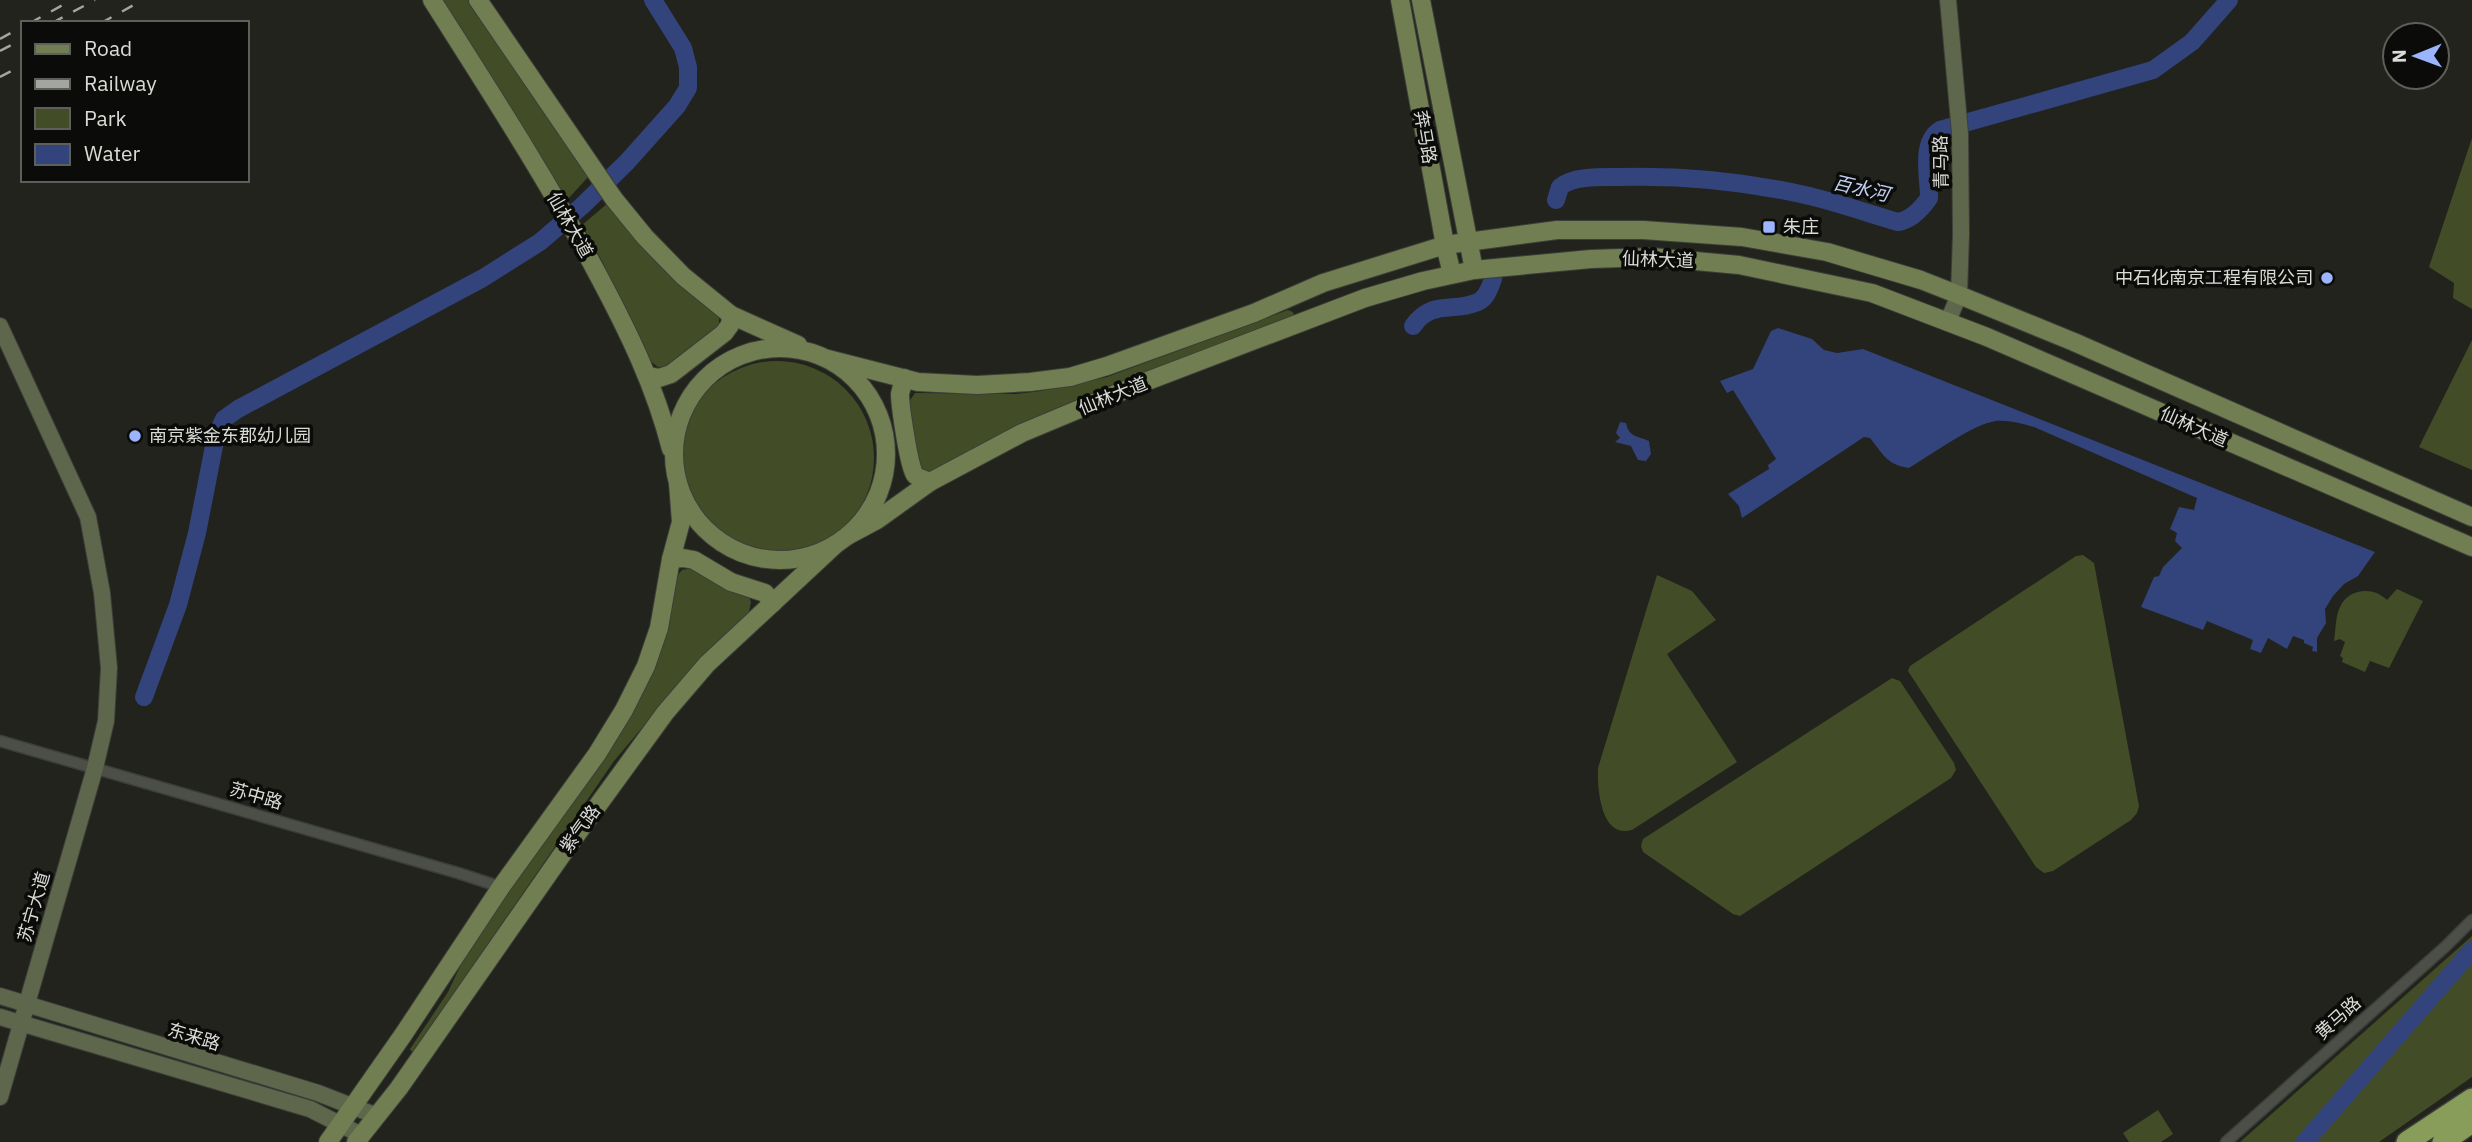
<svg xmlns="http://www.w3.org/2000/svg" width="2472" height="1142" viewBox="0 0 2472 1142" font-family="'IBM Plex Sans','Noto Sans SC',sans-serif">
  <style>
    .green { fill: #424d28 }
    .water { fill: #33437c }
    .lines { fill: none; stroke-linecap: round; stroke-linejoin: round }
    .river { stroke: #33437c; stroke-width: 18 }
    .street-casing { stroke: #3c3e39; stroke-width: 13 }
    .secondary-casing { stroke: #3c3e39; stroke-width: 18 }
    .primary-casing { stroke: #3c3e39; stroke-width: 20 }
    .highway-casing { stroke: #3c3e39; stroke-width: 24 }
    .street { stroke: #4c4f47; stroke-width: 10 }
    .secondary { stroke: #5e664c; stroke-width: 16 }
    .primary { stroke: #707e52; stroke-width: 18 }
    .highway { stroke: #889d59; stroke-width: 21 }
    .rail { stroke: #a3a5a0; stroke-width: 2.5; stroke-dasharray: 12 12; stroke-linecap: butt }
    .poi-dot { fill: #9cb4fd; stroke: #0b0c09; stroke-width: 2.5 }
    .labels { text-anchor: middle; stroke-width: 7; stroke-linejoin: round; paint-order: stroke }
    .street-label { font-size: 18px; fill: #d9dbd6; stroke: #0b0c09 }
    .poi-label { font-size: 18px; fill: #d9dbd6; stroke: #0b0c09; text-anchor: start }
    .water-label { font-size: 19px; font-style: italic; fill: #c2cff2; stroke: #0b0c09 }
  </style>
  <rect width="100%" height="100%" fill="#21231c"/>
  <g class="green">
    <path d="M 442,0 L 469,0 L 589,176 L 567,200 Z"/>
    <path d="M 2472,138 L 2472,309 L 2453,298 L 2454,283 L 2429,267 Z"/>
    <path d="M 608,203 L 719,314 L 719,326 L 670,366 L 658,367 L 648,359 L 603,263 L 582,225 Z"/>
    <path d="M 1288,310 L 1293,312 L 1294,316 L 1057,409 L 933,472 L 925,471 L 919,465 L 908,403 L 915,393 L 1016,394 L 1041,391 L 1107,377 Z"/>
    <path d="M 2472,340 L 2472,470 L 2419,447 Z"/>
    <circle cx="777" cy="458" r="97"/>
    <path d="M 2083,555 L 2094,563 L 2139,806 L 2137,813 L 2131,820 L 2053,871 L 2044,873 L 2036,867 L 1908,671 L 1910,666 L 2076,556 Z"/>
    <path d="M 693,568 L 748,595 L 751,602 L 749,612 L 690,671 L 614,761 L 414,1051 L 411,1051 L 410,1049 L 448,992 L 465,956 L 609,746 L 668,619 L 677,576 L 682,570 Z"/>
    <path d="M 1657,575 L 1692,591 L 1716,620 L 1667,654 L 1737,762 L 1632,830 C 1601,839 1597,789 1598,768 Z"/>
    <path d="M 2397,589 L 2423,601 L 2389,668 L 2370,661 L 2365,672 L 2342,662 L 2343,658 L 2340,656 L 2345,642 L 2340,639 L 2334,641 C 2336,630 2335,617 2340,607 C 2348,588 2374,586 2387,600 Z"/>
    <path d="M 1892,678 L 1900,681 L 1954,763 L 1956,770 L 1951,778 L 1740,916 L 1733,914 L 1643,852 L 1641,846 L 1643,839 Z"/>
    <path d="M 2472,936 L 2472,1077 L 2379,1142 L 2240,1142 Z"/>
    <path d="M 2158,1110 L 2173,1134 L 2161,1142 L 2129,1142 L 2123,1133 Z"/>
  </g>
  <g class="water">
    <path d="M 1778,328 L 1812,339 L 1824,350 L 1837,353 L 1863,349 L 2375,552 L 2358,576 L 2344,584 L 2333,596 L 2325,609 L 2326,623 L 2317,638 L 2317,652 L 2312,651 L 2313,647 L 2304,643 L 2304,640 L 2293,636 L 2287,649 L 2268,638 L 2261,653 L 2250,649 L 2253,640 L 2207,621 L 2203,630 L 2141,607 L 2154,577 L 2159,576 L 2163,567 L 2182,548 L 2175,541 L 2177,533 L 2170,529 L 2179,507 L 2194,510 L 2197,498 L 2034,427 C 2022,424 2010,420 1996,421 C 1973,424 1931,455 1909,468 C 1887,465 1883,454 1870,438 L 1864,437 L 1742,518 L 1739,506 L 1728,494 L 1769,469 L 1768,465 L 1776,459 L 1733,390 L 1727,393 L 1720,381 L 1753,369 L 1771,331 Z"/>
    <path d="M 1620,422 L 1626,423 C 1629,438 1639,436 1649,441 L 1651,454 L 1646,461 L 1638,460 L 1631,446 L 1615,442 L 1620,438 L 1616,433 Z"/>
  </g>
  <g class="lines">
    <g class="river">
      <path d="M 1556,200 L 1560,187 C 1573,176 1600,177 1617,177 C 1681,175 1743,181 1805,195 C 1836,202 1867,213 1898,222 C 1911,220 1922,208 1929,198 C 1929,176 1920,143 1940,130 L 2153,70 L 2192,42 L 2229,0"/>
      <path d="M 1413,326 C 1432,299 1453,313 1478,302 C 1487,298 1490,287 1493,279"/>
      <path d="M 144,697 L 178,605 L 197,533 L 216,436 L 224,419 L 238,409 L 483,278 L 540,242 L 582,206 L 627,162 L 677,106 L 688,88 L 688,67 L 683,48 L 653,0"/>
      <path d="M 2305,1142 L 2472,950"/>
    </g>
    <defs>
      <g id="street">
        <path d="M 0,741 L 458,873 L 501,887"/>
        <path d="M 2226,1142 L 2446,946 L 2472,920"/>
      </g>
      <g id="secondary">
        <path d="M 1948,321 L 1959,295 L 1961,234 L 1960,133 L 1948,0"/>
        <path d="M 0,326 L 88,517 L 102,593 L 109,668 L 106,721 L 95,768 L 0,1097"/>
        <path d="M 0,996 L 318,1093 L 377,1116"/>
        <path d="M 0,1017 L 310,1109 L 361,1135"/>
      </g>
      <g id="primary">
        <path d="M 432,0 C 489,90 547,179 597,273 C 628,331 655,386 671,449"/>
        <path d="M 478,0 L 614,199 L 645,237 L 683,276 L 731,315 L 798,345"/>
        <path d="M 1400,0 L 1445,245 L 1452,274"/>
        <path d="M 1421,0 L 1474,270"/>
        <circle cx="780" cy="454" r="106"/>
        <path d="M 828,359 L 918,382 L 977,385 L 1030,382 L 1070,377 L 1107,366 L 1254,313 L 1323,283 L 1445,245 L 1557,230 L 1643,230 L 1742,237 L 1827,252 L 1921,280 L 1959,295 L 2074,342 L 2472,517"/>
        <path d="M 649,376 L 659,378 L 671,374 L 724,333 L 730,325 L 731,315"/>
        <path d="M 904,378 C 903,384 901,389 900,394 C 900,404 909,469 915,475 C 918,478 926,480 930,482"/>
        <path d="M 847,536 L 877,520 L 930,482 L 1022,433 L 1137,385 L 1365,298 L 1423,281 L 1474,270 L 1591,259 L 1652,257 L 1739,265 L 1872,293 L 1987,337 L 2472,547"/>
        <path d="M 671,559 L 683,558 L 694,560 L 731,582 L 765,593 L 773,603"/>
        <path d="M 328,1142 L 403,1035 L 501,887 L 597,754 L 624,710 L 646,666 L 659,628 L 671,559 L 681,522 L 678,483"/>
        <path d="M 356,1142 L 399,1088 L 561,856 L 665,713 L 707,664 L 835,545"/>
      </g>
      <g id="highway">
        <path d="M 2407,1142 L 2472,1099"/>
        <path d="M 2443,1142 L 2472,1122"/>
      </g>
    </defs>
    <use href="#street" class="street-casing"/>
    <use href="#secondary" class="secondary-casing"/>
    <use href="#primary" class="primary-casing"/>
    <use href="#highway" class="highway-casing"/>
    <use href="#street" class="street"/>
    <use href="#secondary" class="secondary"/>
    <use href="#primary" class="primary"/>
    <use href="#highway" class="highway"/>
    <g class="rail">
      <path d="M 30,23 L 72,0"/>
      <path d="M 52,23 L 95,0"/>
      <path d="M 101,23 L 143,0"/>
      <path d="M 0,39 L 23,26"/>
      <path d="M 0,51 L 23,39"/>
      <path d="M 0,77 L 23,65"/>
    </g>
  </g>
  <g class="poi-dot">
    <rect x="1762" y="220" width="14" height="14" rx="3.5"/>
    <circle cx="2327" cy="278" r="7"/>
    <circle cx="135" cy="436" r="7"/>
  </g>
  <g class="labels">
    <g class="street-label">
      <text transform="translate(1425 137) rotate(80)" y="6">奔马路</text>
      <text transform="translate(1941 162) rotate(-91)" y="6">青马路</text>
      <text transform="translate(570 225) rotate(60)" y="6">仙林大道</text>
      <text transform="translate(1658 260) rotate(2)" y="6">仙林大道</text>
      <text transform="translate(1113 396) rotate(-22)" y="6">仙林大道</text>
      <text transform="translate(2194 427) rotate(24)" y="6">仙林大道</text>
      <text transform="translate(256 796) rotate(16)" y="6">苏中路</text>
      <text transform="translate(580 829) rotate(-54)" y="6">紫气路</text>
      <text transform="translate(34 907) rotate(-74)" y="6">苏宁大道</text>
      <text transform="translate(2338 1018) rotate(-42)" y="6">黄马路</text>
      <text transform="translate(194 1037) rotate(17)" y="6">东来路</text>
    </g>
    <g class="poi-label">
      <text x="1783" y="233">朱庄</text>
      <text x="2313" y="284" text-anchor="end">中石化南京工程有限公司</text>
      <text x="149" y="442">南京紫金东郡幼儿园</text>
    </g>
    <g class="water-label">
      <text transform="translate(1861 188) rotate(13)" y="7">百水河</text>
    </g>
  </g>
  <rect x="21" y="21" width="228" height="161" fill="#0b0c09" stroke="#5d5f5b" stroke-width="2"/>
  <rect x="35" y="44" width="35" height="10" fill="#707e52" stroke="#5d5f5b" stroke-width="2"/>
  <text x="84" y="56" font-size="21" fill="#d9dbd6">Road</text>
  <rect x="35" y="79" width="35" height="10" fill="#a3a5a0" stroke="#5d5f5b" stroke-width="2"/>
  <text x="84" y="91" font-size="21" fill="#d9dbd6">Railway</text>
  <rect x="35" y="108" width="35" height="21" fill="#424d28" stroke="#5d5f5b" stroke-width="2"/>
  <text x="84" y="126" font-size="21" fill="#d9dbd6">Park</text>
  <rect x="35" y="144" width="35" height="21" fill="#33437c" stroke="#5d5f5b" stroke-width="2"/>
  <text x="84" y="161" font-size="21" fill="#d9dbd6">Water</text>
  <g transform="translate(2416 56) rotate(269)"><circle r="33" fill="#0b0c09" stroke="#5d5f5b" stroke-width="2"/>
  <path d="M0-5L12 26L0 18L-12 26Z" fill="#9cb4fd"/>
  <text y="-10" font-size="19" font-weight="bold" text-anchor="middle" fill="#d9dbd6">N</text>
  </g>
</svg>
